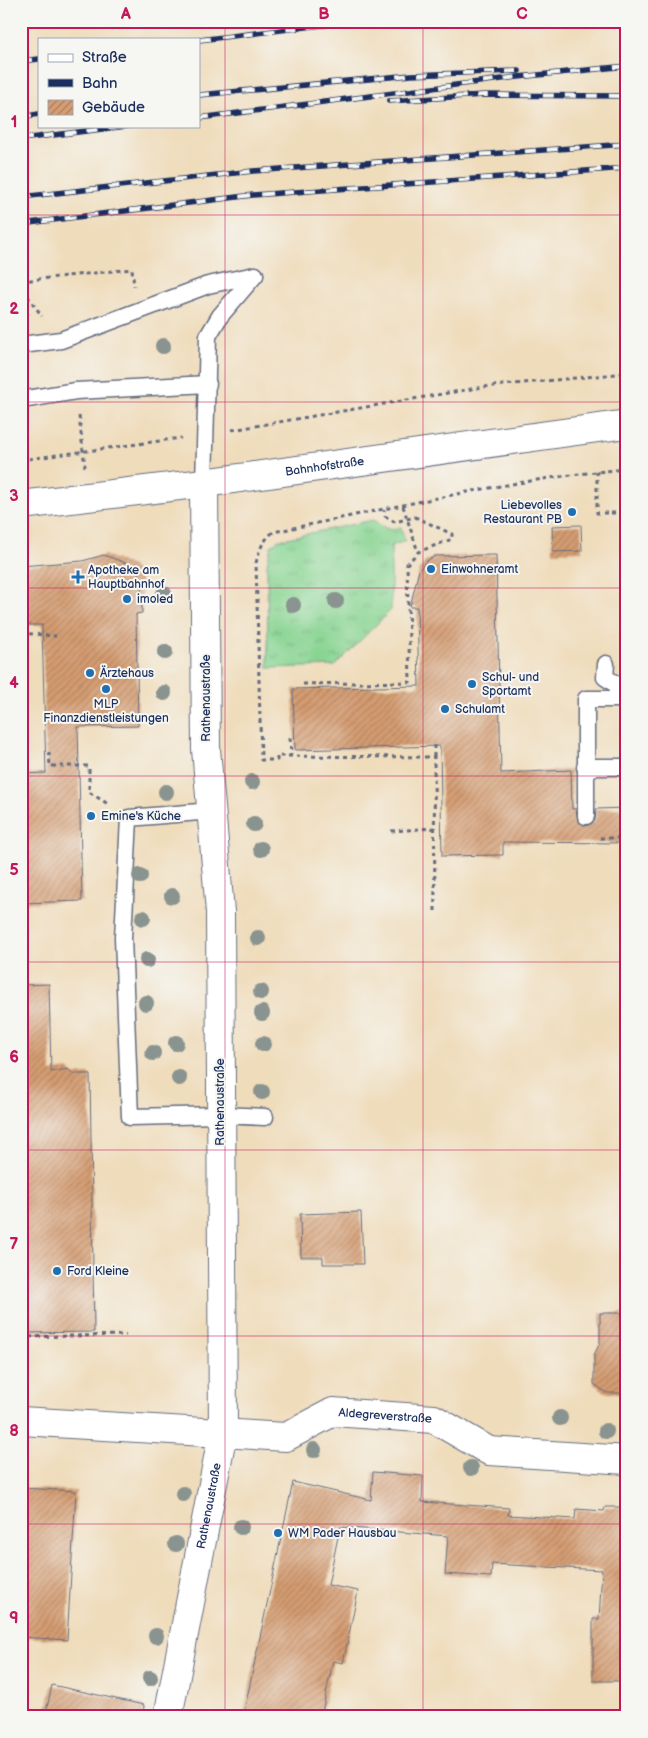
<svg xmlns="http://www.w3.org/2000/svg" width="648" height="1738" viewBox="0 0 648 1738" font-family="'Balsamiq Sans',sans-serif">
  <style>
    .grass { fill: url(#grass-tufts); stroke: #528278 }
    .building { fill: url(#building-hatch) }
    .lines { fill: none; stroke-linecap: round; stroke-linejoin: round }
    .lane-casing { stroke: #656c7f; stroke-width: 19 }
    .street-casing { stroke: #656c7f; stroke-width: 30 }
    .secondary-casing { stroke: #656c7f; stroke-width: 30 }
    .path { stroke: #656c7f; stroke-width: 3; stroke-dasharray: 4 4; stroke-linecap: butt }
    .lane { stroke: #fff; stroke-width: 16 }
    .street { stroke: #fff; stroke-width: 28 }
    .secondary { stroke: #fff; stroke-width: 28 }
    .rail-casing { stroke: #1b2f5e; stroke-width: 5.5 }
    .rail { stroke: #f6f6f2; stroke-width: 4; stroke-dasharray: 11; stroke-linecap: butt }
    .tree { fill: #89938f }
    .grid { fill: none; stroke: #c2185b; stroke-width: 1; stroke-opacity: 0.55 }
    .poi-dot { fill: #1f6fb2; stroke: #f6f6f2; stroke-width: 2 }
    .labels { text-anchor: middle; stroke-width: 4; stroke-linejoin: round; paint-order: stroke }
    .street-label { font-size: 12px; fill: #1b2f5e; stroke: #f6f6f2 }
    .poi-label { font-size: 12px; fill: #1b2f5e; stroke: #f6f6f2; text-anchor: start }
    .neatline { fill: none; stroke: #c2185b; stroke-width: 2 }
    .grid-label { font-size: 16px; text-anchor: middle; font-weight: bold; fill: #c2185b }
  </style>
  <defs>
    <pattern id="grass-tufts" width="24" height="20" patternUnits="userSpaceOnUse" patternTransform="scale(1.25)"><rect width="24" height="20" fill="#88d492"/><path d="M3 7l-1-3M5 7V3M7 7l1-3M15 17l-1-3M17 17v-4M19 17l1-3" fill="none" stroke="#75b680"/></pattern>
    <pattern id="building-hatch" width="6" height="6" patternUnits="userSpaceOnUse" patternTransform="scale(1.25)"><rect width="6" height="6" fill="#d59c71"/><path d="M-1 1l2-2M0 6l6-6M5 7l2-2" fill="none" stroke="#ac8060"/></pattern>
  </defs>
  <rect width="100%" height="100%" fill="#f6f6f2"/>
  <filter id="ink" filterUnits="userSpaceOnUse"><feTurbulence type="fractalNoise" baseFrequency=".02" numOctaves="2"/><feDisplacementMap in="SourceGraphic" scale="10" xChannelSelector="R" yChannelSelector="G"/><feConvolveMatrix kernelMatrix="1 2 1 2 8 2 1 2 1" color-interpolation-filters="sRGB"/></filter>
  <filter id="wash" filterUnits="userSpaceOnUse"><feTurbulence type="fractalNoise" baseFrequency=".0096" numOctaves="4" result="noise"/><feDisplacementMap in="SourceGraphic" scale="20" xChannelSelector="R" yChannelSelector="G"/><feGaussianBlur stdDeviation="1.12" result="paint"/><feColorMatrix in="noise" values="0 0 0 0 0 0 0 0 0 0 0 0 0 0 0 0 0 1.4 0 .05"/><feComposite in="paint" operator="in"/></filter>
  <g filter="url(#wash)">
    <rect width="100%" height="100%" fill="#efdcbb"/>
    <path class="grass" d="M 373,520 L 387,529 L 401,528 L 405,541 L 391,546 L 391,610 L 335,666 L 268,668 L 267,564 L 271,546 L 278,540 Z"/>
    <g id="blocks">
      <g class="building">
        <path d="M 581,525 L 582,551 L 553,552 L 552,526 Z"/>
        <path d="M 104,555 L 131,565 L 138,573 L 141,583 L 142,613 L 136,614 L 138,726 L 78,727 L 82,901 L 21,903 L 21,774 L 46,773 L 42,625 L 21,625 L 21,566 L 82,561 Z"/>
        <path d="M 496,555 L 501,773 L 571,770 L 572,809 L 576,809 L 578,821 L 586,826 L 591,824 L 595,821 L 596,809 L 627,808 L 627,843 L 503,842 L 503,855 L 442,856 L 440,746 L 295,750 L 293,689 L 419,686 L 417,607 L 410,607 L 419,570 L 425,562 L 435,556 Z"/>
        <path d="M 49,984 L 51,1072 L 68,1069 L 73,1074 L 90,1074 L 94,1332 L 21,1333 L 21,985 Z"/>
        <path d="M 361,1212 L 363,1264 L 323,1264 L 323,1257 L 301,1257 L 300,1214 Z"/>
        <path d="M 600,1313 L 627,1313 L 627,1393 L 607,1393 L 594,1384 L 594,1355 L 600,1343 Z"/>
        <path d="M 373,1472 L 423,1476 L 422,1502 L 509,1508 L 508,1515 L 575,1519 L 576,1509 L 604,1511 L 605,1507 L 627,1507 L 627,1681 L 593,1681 L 593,1619 L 599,1619 L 602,1570 L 492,1564 L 491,1577 L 445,1574 L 448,1536 L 340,1527 L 328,1585 L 358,1591 L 343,1663 L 333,1661 L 321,1717 L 243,1717 L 293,1482 L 371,1500 Z"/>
        <path d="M 21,1488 L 76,1491 L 67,1640 L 21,1637 Z"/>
        <path d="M 52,1685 L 144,1705 L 143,1717 L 45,1717 Z"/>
      </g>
    </g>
  </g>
  <g filter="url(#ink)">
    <use href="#blocks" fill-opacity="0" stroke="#656c7f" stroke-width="1"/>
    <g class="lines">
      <defs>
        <g id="lane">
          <path d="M 21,345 L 61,340 L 208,285 L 255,275"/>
          <path d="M 21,400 L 76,391 L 208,384"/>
          <path d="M 204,483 L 208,336 L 220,316 L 255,275"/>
          <path d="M 606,664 L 605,677 L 617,685 L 627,685"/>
          <path d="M 585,767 L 627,767"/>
          <path d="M 211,811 L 129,818 L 123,938 L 130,1117 L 220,1115 L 265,1117"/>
          <path d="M 586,816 L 586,699 L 627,699"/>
        </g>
        <g id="street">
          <path id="s1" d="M 21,1421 L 286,1437 L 333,1412 L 434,1419 L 489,1451 L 627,1460"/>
        </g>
        <g id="secondary">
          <path id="s2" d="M 21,505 L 204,483 L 627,424"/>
          <path id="s3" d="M 168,1717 L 223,1432 L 220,912 L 206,749 L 204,483"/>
        </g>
      </defs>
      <use href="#lane" class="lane-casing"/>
      <use href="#street" class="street-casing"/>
      <use href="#secondary" class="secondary-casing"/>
      <g class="path">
        <path d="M 21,257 L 26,294 L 42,316"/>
        <path d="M 21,281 L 132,269 L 134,286"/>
        <path d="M 79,416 L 85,467"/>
        <path d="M 232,430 L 483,387 L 627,373"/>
        <path d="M 21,460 L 181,438"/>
        <path d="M 597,471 L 597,513 L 627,513"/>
        <path d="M 403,506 L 418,552"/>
        <path d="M 21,633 L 56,636"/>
        <path d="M 303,684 L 410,682 L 407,564 L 418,552 L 452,539 L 452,534 L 415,517 L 395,522 L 385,516 L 384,510"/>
        <path d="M 290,738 L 291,755"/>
        <path d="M 49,752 L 50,766 L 89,766 L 89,792 L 108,804"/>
        <path d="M 434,757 L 434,745"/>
        <path d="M 391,831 L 435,828"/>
        <path d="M 600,838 L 627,838"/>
        <path d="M 435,911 L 434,757 L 277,756 L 277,760 L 261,760 L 256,563 C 259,550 262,542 273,532 C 390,509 508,479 627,469"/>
        <path d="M 21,1337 L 126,1335"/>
      </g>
      <use href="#lane" class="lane"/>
      <use href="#street" class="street"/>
      <use href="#secondary" class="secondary"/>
      <defs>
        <g id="rail">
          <path d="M 199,40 L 356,21"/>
          <path d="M 21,61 L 39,59"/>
          <path d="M 199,95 L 411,75 L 519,71"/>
          <path d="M 389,101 L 484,95 L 627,96"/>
          <path d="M 21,117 L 39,114"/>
          <path d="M 199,118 L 518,77 L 627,66"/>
          <path d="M 21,139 L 127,126"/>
          <path d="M 21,197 L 253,171 L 627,144"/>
          <path d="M 21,224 L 253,195 L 627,168"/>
        </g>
      </defs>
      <use href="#rail" class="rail-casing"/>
      <use href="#rail" class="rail"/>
    </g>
    <g class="tree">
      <circle cx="163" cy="346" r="8"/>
      <circle cx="164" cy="594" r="8"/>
      <circle cx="336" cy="601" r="8"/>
      <circle cx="293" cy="605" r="8"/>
      <circle cx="165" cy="652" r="8"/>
      <circle cx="164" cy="693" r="8"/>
      <circle cx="252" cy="782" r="8"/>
      <circle cx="166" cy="792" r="8"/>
      <circle cx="254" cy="824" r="8"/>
      <circle cx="261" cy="849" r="8"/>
      <circle cx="140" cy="876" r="8"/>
      <circle cx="172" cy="896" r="8"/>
      <circle cx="143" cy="918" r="8"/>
      <circle cx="258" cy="938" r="8"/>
      <circle cx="147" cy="960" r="8"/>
      <circle cx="261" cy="992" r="8"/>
      <circle cx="146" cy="1003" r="8"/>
      <circle cx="262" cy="1013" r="8"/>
      <circle cx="176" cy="1043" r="8"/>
      <circle cx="263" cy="1044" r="8"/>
      <circle cx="153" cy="1053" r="8"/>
      <circle cx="179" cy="1078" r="8"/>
      <circle cx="262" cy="1092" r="8"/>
      <circle cx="560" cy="1418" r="8"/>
      <circle cx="606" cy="1431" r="8"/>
      <circle cx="314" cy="1450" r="8"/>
      <circle cx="471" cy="1468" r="8"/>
      <circle cx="183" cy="1494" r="8"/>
      <circle cx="241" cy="1527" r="8"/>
      <circle cx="176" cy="1544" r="8"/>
      <circle cx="156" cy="1636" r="8"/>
      <circle cx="150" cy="1678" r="8"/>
    </g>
  </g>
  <path class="grid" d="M 225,21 L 225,1717M 423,21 L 423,1717M 21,215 L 627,215M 21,402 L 627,402M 21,588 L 627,588M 21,776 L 627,776M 21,962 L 627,962M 21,1150 L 627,1150M 21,1336 L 627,1336M 21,1524 L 627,1524"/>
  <g class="poi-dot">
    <circle cx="572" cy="512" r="5"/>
    <circle cx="431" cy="569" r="5"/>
    <path d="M75.5 569.5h5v5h5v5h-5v5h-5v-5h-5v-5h5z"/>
    <circle cx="127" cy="599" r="5"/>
    <circle cx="90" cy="673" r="5"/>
    <circle cx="472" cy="684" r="5"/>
    <circle cx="106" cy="689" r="5"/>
    <circle cx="445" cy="709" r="5"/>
    <circle cx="91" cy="816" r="5"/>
    <circle cx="57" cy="1271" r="5"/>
    <circle cx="278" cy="1533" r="5"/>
  </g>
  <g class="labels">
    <g class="street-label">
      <text dy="4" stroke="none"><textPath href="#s2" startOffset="306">Bahnhofstraße</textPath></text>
      <text transform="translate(206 698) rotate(-90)" y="4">Rathenaustraße</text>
      <text transform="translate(220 1102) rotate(-90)" y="4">Rathenaustraße</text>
      <text dy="4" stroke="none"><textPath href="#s1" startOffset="371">Aldegreverstraße</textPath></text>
      <text dy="4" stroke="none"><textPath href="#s3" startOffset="215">Rathenaustraße</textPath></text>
    </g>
    <g class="poi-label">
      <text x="562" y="509" text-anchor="end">Liebevolles<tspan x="562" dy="14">Restaurant PB</tspan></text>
      <text x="441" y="573">Einwohneramt</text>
      <text x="88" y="574">Apotheke am<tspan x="88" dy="14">Hauptbahnhof</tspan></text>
      <text x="137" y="603">imoled</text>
      <text x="100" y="677">Ärztehaus</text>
      <text x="482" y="681">Schul- und<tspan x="482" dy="14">Sportamt</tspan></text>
      <text x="106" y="708" text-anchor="middle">MLP<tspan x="106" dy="14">Finanzdienstleistungen</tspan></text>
      <text x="455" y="713">Schulamt</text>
      <text x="101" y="820">Emine's Küche</text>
      <text x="67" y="1275">Ford Kleine</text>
      <text x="288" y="1537">WM Pader Hausbau</text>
    </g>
  </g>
  <rect width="648" height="1738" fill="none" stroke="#f6f6f2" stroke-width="55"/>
  <rect x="38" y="38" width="162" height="90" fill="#f6f6f2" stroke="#9ea6b7"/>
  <rect x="48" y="54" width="25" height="8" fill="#ffffff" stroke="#9ea6b7"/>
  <text x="82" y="62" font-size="15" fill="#1b2f5e">Straße</text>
  <rect x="48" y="79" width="25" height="8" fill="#1b2f5e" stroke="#9ea6b7"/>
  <text x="82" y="88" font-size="15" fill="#1b2f5e">Bahn</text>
  <rect x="48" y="100" width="25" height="15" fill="url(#building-hatch)" stroke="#9ea6b7"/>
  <text x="82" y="112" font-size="15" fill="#1b2f5e">Gebäude</text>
  <rect x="28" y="28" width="592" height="1682" class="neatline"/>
  <g class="grid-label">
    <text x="126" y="19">A</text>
    <text x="324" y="19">B</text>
    <text x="522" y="19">C</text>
    <text x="14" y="127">1</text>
    <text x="14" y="314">2</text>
    <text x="14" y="501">3</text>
    <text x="14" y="688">4</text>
    <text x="14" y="875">5</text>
    <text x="14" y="1062">6</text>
    <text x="14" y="1249">7</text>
    <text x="14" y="1436">8</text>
    <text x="14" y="1623">9</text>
  </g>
</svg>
